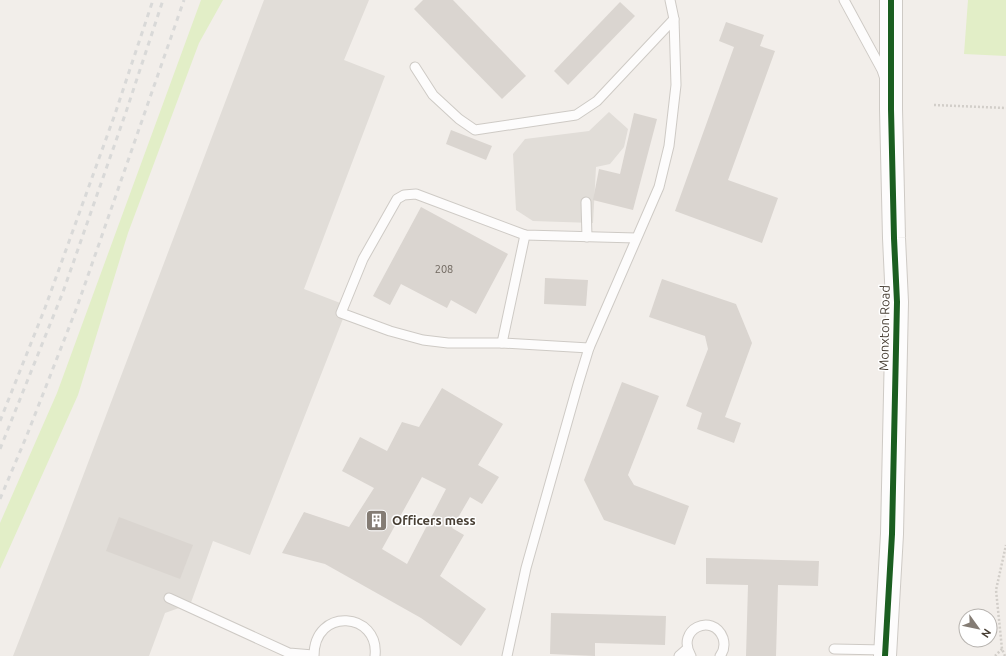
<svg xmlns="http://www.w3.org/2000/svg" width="1006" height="656" viewBox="0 0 1006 656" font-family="Ubuntu,sans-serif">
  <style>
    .green { fill: #e2eec7 }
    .parking { fill: #e1ddd8 }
    .building { fill: #dad5d0; fill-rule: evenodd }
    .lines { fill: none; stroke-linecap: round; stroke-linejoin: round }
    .service-casing { stroke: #cecac5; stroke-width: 11 }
    .tertiary-casing { stroke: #cecac5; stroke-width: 24 }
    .path { stroke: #d2cec9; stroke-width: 2.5; stroke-dasharray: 2 2; stroke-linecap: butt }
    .service { stroke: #fdfcfc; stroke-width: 9 }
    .tertiary { stroke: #fdfcfc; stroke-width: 22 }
    .rail { stroke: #d9d9d8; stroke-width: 3; stroke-dasharray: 5 5; stroke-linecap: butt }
    .cycleway-casing { stroke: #fff; stroke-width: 8 }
    .cycleway { stroke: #1b5e20; stroke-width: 6 }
    .labels { text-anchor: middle; stroke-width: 3; stroke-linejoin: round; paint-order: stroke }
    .number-label { font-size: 11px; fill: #6e665d }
    .street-label { font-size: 13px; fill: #483f34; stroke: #fff }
    .poi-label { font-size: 13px; font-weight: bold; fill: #483f34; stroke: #fff; text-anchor: start }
  </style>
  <rect width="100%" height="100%" fill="#f2eeea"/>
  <g class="green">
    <path d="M 201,0 L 223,0 L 199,43 L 128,233 L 78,395 L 0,569 L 0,523 L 57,393 Z"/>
    <path d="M 968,0 L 1006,0 L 1006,56 L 964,54 Z"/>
  </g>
  <g class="parking">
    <path d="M 264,0 L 369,0 L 344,60 L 385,76 L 304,289 L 348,306 L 250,555 L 213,541 L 188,611 L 179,608 L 165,613 L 149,656 L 13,656 L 64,526 Z"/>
    <path d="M 609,112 L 628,129 L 624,147 L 610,164 L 596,167 L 593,223 L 533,221 L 516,210 L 513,154 L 525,139 L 589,131 Z"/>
  </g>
  <g class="building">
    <path d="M 423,0 L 453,0 L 526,76 L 502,99 L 414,9 Z"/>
    <path d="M 620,2 L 635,16 L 568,85 L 554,71 Z"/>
    <path d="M 726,22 L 764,35 L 760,46 L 775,51 L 728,180 L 778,198 L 762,243 L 675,211 L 734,47 L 719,41 Z"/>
    <path d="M 634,113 L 657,119 L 633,210 L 593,200 L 599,169 L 620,174 Z"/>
    <path d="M 451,130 L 492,146 L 486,160 L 446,144 Z"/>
    <path d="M 421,207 L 508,254 L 476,314 L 451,300 L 447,308 L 401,284 L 390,305 L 373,296 Z"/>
    <path d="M 545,278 L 588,280 L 586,306 L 544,304 Z"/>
    <path d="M 662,279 L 736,304 L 752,343 L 725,417 L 741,423 L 734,443 L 697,429 L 702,413 L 686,406 L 708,349 L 705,336 L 649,317 Z"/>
    <path d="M 622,382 L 659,396 L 628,475 L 634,485 L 689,506 L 675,545 L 604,520 L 584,480 Z"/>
    <path d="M 442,388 L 503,424 L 478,465 L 499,477 L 482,504 L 470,497 L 452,528 L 464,535 L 440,576 L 486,609 L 461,646 L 421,618 L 325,564 L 282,553 L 304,512 L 349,527 L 374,488 L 342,471 L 360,437 L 387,451 L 402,422 L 419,427 ZM 422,477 L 446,489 L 407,564 L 382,549 Z"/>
    <path d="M 119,517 L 193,545 L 180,579 L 106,551 Z"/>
    <path d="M 706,558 L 819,561 L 818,586 L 778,585 L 776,656 L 746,656 L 748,585 L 706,584 Z"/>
    <path d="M 551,613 L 666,616 L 665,645 L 595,643 L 595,656 L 550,654 Z"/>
  </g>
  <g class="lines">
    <defs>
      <g id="service">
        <path d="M 844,0 L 882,70 L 884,76"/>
        <path d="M 415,67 L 433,95 L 459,119 L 475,130 L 576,115 L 597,101 L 674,19"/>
        <path d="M 586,202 L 587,237"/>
        <path d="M 502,343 L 525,235"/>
        <path d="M 589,348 L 502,343 L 448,343 L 423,340 L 390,331 L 341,313 L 363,259 L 397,199 L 404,195 L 416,194 L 525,235 L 636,238"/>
        <path d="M 169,598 L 289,653 L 313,655"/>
        <path d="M 834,649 L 885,650"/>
        <path d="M 314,656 C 314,606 380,612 375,656"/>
        <path d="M 507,656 L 526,568 L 578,384 L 589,348 L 659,187 L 669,146 L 676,85 L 674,19 L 670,0"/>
        <path d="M 679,656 L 687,649"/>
        <path d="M 691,656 C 675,629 713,612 723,638 C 725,645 724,651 720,656"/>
      </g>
      <path id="tertiary" d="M 885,656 L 892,534 L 897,302 L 894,238 L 891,109 L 891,0"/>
    </defs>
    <use href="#service" class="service-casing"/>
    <use href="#tertiary" class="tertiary-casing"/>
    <g class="path">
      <path d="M 934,105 L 1006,108"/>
      <path d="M 995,656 L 1002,649"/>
      <path d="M 1005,656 L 1002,649 L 996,590 L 1006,545"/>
    </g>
    <use href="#service" class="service"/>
    <use href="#tertiary" class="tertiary"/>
    <g class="rail">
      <path d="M 0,421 L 45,308 L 115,114 L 153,0"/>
      <path d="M 0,449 L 63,292 L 126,112 L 163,0"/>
      <path d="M 0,499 L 27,435 L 77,307 L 184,0"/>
    </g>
    <defs>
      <path id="cycleway" d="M 885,656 L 892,534 L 897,302 L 894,238 L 891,109 L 891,0"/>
    </defs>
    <use href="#cycleway" class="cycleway-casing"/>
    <use href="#cycleway" class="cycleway"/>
  </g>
  <defs>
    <symbol id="building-square" viewBox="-11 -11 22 22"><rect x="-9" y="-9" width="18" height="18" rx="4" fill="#847c74" stroke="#fff"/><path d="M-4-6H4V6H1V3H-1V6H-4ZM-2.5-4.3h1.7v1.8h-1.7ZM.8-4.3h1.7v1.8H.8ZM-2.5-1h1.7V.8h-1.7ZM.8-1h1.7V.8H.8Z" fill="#fff"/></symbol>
  </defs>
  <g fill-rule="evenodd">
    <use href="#building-square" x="364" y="508" width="25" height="25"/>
  </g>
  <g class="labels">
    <g class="number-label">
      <text x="444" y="273">208</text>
    </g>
    <g class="street-label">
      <text transform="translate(884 328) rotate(-89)" y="5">Monxton Road</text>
    </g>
    <g class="poi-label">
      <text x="392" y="525">Officers mess</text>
    </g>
  </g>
  <g transform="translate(978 628) rotate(123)"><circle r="19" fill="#ffffff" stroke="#b6b2ae"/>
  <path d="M0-3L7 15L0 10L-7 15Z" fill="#847c74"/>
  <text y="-6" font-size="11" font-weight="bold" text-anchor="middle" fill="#483f34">N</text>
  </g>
</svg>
